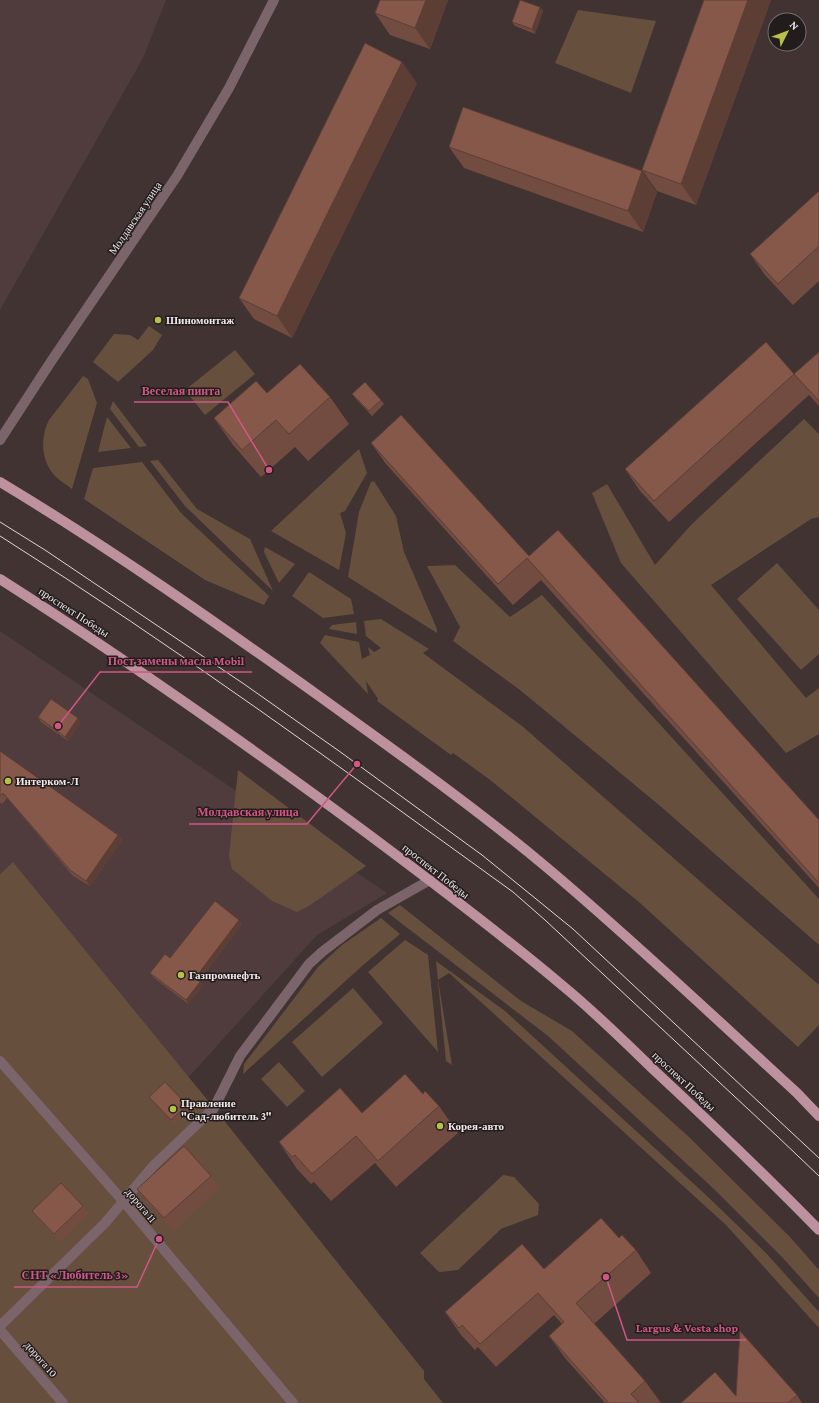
<svg xmlns="http://www.w3.org/2000/svg" width="819" height="1403" viewBox="0 0 819 1403" font-family="'Crimson Pro',serif">
  <style>
    .built { fill: #503c3c }
    .green { fill: #674f3e }
    .lines { fill: none; stroke-linecap: round; stroke-linejoin: round }
    .minor { stroke: #7b656b; stroke-width: 10 }
    .tertiary { stroke: #7b656b; stroke-width: 10 }
    .primary { stroke: #bd929e; stroke-width: 10 }
    .tram { stroke: #dfd5d5; stroke-width: 1 }
    .wall { fill: #724c40 }
    .shaded-wall { fill: #5d3e34 }
    .building { fill: #85584a; stroke: #5d3e34 }
    .poi-dot { fill: #b6c148; stroke: #221c1c; stroke-width: 1.5 }
    .labels { text-anchor: middle; stroke-width: 3; stroke-linejoin: round; paint-order: stroke }
    .street-label { font-size: 11px; fill: #f1e8e8; stroke: #221c1c }
    .poi-label { font-size: 11px; font-weight: bold; fill: #f1e8e8; stroke: #221c1c; text-anchor: start }
    .leader { fill: none; stroke: #d05685; stroke-width: 1.5 }
    .callout-dot { fill: #d05685; stroke: #221c1c; stroke-width: 1.5 }
    .callout-label { font-size: 12px; text-anchor: middle; font-weight: bold; fill: #d05685; stroke: #221c1c; stroke-width: 3; stroke-linejoin: round; paint-order: stroke }
  </style>
  <rect width="100%" height="100%" fill="#403332"/>
  <g class="built">
    <path d="M 0,0 L 166,0 L 143,58 L 0,310 Z"/>
    <path d="M 0,631 L 387,893 L 317,935 L 188,1078 L 13,862 L 0,874 Z"/>
  </g>
  <g class="green">
    <path d="M 578,10 L 656,21 L 631,93 L 555,63 Z"/>
    <path d="M 149,326 L 162,335 L 153,350 L 118,382 L 93,362 L 114,334 L 130,335 L 138,340 Z"/>
    <path d="M 235,350 L 255,374 L 205,415 L 185,390 Z"/>
    <path d="M 83,376 L 88,379 L 97,403 L 72,489 C 67,485 60,481 55,476 C 41,461 40,438 49,420 Z"/>
    <path d="M 113,401 L 147,446 L 139,447 L 110,409 Z"/>
    <path d="M 107,417 L 131,448 L 98,452 Z"/>
    <path d="M 804,419 L 819,434 L 819,517 L 811,519 L 711,585 L 806,698 L 819,688 L 819,734 L 786,753 L 621,563 L 592,493 L 607,484 L 655,565 L 691,525 Z"/>
    <path d="M 359,449 L 367,473 L 345,511 L 340,513 L 346,533 L 339,570 L 271,531 Z"/>
    <path d="M 158,460 L 197,509 L 250,539 L 273,591 L 185,506 L 150,461 Z"/>
    <path d="M 142,462 L 181,513 L 269,596 L 264,605 L 205,580 L 84,499 L 93,468 Z"/>
    <path d="M 374,481 L 396,516 L 404,552 L 437,629 L 437,633 L 348,577 L 359,512 L 371,482 Z"/>
    <path d="M 265,547 L 295,564 L 279,583 L 264,552 Z"/>
    <path d="M 777,563 L 819,610 L 819,654 L 801,670 L 737,599 Z"/>
    <path d="M 455,565 L 510,617 L 542,595 L 819,899 L 819,945 L 659,805 L 520,690 L 453,641 L 460,627 L 427,566 Z"/>
    <path d="M 309,572 L 351,599 L 354,614 L 323,618 L 292,596 Z"/>
    <path d="M 381,619 L 429,649 L 423,653 L 522,726 L 819,985 L 819,1025 L 798,1047 L 640,903 L 489,779 L 453,753 L 451,755 L 377,701 L 378,699 L 366,681 L 368,694 L 320,643 L 325,635 L 359,642 L 362,659 L 370,655 L 368,647 L 374,652 L 381,648 L 366,636 L 364,621 Z"/>
    <path d="M 356,622 L 357,634 L 329,629 L 332,625 Z"/>
    <path d="M 238,770 L 366,866 L 309,906 L 297,912 L 272,901 L 232,869 L 229,856 Z"/>
    <path d="M 13,862 L 214,1108 L 424,1371 L 424,1379 L 443,1403 L 0,1403 L 0,874 Z"/>
    <path d="M 400,905 L 521,1001 L 572,1031 L 690,1138 L 790,1237 L 819,1270 L 819,1298 L 782,1257 L 714,1189 L 548,1036 L 388,913 Z"/>
    <path d="M 381,918 L 400,934 L 362,966 L 243,1074 L 244,1064 L 318,967 L 342,945 Z"/>
    <path d="M 405,940 L 428,955 L 438,1052 L 368,972 Z"/>
    <path d="M 436,961 L 505,1011 L 706,1195 L 766,1253 L 819,1312 L 819,1328 L 726,1225 L 449,973 L 438,980 L 452,1065 L 446,1061 Z"/>
    <path d="M 353,988 L 383,1023 L 322,1077 L 292,1042 Z"/>
    <path d="M 279,1062 L 305,1091 L 287,1107 L 261,1079 Z"/>
    <path d="M 503,1175 L 514,1177 L 539,1204 L 538,1215 L 501,1229 L 458,1270 L 439,1272 L 420,1253 Z"/>
  </g>
  <g class="lines">
    <g class="minor">
      <path d="M 0,1061 L 123,1201 L 293,1403"/>
      <path d="M 0,1326 L 105,1223 L 154,1165 L 214,1108 L 240,1056 L 309,964 L 322,952 L 377,910 L 430,880"/>
      <path d="M 0,1330 L 63,1403"/>
    </g>
    <path class="tertiary" d="M 0,440 L 52,360 L 177,176 L 229,88 L 274,0"/>
    <g class="primary">
      <path d="M 0,482 C 110,548 215,622 319,696 C 395,751 473,806 545,866 C 632,939 714,1017 797,1093 L 819,1116"/>
      <path d="M 0,579 C 124,658 245,743 364,831 C 431,881 499,932 563,986 C 596,1013 626,1043 656,1072 C 712,1124 766,1176 819,1230"/>
    </g>
    <g class="tram">
      <path d="M 0,522 L 45,550 L 244,684 L 339,751 L 482,855 L 573,929 L 819,1158"/>
      <path d="M 0,536 C 176,647 344,770 513,892 L 545,920 L 777,1136 L 819,1176"/>
    </g>
  </g>
  <g class="wall">
    <path d="M 380,0 L 448,0 L 430,49 L 390,35 L 375,13 Z"/>
    <path d="M 704,0 L 771,0 L 696,205 L 657,191 L 642,170 Z"/>
    <path d="M 540,7 L 543,11 L 535,34 L 515,26 L 512,22 Z"/>
    <path d="M 417,83 L 292,338 L 254,319 L 239,298 Z"/>
    <path d="M 449,147 L 657,192 L 643,232 L 464,168 Z"/>
    <path d="M 819,191 L 819,281 L 793,305 L 765,275 L 750,254 Z"/>
    <path d="M 819,352 L 819,406 L 809,395 L 669,522 L 640,491 L 625,469 L 794,374 Z"/>
    <path d="M 267,393 L 330,397 L 349,424 L 308,461 L 295,447 L 261,477 L 233,445 L 214,418 Z"/>
    <path d="M 352,394 L 381,400 L 384,404 L 372,416 L 355,398 Z"/>
    <path d="M 371,443 L 529,556 L 819,820 L 819,888 L 541,580 L 513,605 L 386,464 Z"/>
    <path d="M 38,717 L 81,722 L 68,741 L 41,722 Z"/>
    <path d="M 0,751 L 118,835 L 122,840 L 90,886 L 73,876 L 7,798 L 2,804 L 0,802 Z"/>
    <path d="M 239,920 L 242,924 L 199,981 L 203,986 L 188,1004 L 153,977 L 150,973 L 170,958 Z"/>
    <path d="M 423,1094 L 439,1106 L 458,1133 L 396,1187 L 375,1163 L 331,1201 L 314,1182 L 311,1184 L 297,1169 L 279,1142 L 362,1113 Z"/>
    <path d="M 149,1097 L 187,1105 L 190,1109 L 174,1124 L 152,1101 Z"/>
    <path d="M 211,1176 L 220,1188 L 173,1231 L 146,1201 L 137,1189 Z"/>
    <path d="M 83,1206 L 89,1214 L 60,1242 L 38,1219 L 32,1211 Z"/>
    <path d="M 636,1250 L 651,1273 L 594,1324 L 645,1381 L 661,1403 L 605,1403 L 565,1358 L 549,1336 L 562,1324 L 554,1315 L 496,1367 L 478,1347 L 475,1350 L 461,1335 L 445,1312 L 544,1269 Z"/>
    <path d="M 797,1395 L 802,1403 L 681,1403 L 736,1396 Z"/>
  </g>
  <g class="shaded-wall">
    <path d="M 426,0 L 448,0 L 430,49 L 415,28 Z"/>
    <path d="M 748,0 L 771,0 L 696,205 L 681,184 Z"/>
    <path d="M 540,7 L 543,11 L 535,34 L 532,29 Z"/>
    <path d="M 402,62 L 417,83 L 292,338 L 277,316 Z"/>
    <path d="M 642,171 L 657,192 L 643,232 L 628,211 Z"/>
    <path d="M 78,718 L 81,722 L 68,741 L 65,737 Z"/>
    <path d="M 118,835 L 122,840 L 90,886 L 86,881 Z"/>
    <path d="M 239,920 L 242,924 L 198,982 L 195,978 Z"/>
    <path d="M 200,982 L 203,986 L 188,1004 L 186,1000 Z"/>
  </g>
  <g class="building">
    <path d="M 380,0 L 426,0 L 415,28 L 375,13 Z"/>
    <path d="M 520,0 L 540,7 L 532,29 L 512,22 Z"/>
    <path d="M 704,0 L 748,0 L 681,184 L 642,170 Z"/>
    <path d="M 365,43 L 402,62 L 277,316 L 239,298 Z"/>
    <path d="M 463,107 L 642,171 L 628,211 L 449,147 Z"/>
    <path d="M 819,191 L 819,246 L 778,284 L 750,254 Z"/>
    <path d="M 766,342 L 794,374 L 654,501 L 625,469 Z"/>
    <path d="M 819,352 L 819,401 L 794,374 Z"/>
    <path d="M 300,364 L 330,397 L 289,434 L 276,420 L 242,450 L 214,418 L 256,381 L 267,393 Z"/>
    <path d="M 365,382 L 381,400 L 369,411 L 352,394 Z"/>
    <path d="M 401,415 L 529,556 L 558,530 L 819,820 L 819,883 L 527,558 L 498,584 L 371,443 Z"/>
    <path d="M 51,699 L 78,718 L 65,737 L 38,717 Z"/>
    <path d="M 0,751 L 118,835 L 86,881 L 70,870 L 3,793 L 0,796 Z"/>
    <path d="M 215,901 L 239,920 L 195,978 L 200,982 L 186,1000 L 150,973 L 165,954 L 170,958 Z"/>
    <path d="M 405,1074 L 423,1094 L 425,1091 L 439,1106 L 378,1161 L 356,1136 L 312,1174 L 295,1155 L 292,1157 L 279,1142 L 340,1088 L 362,1113 Z"/>
    <path d="M 165,1082 L 187,1105 L 171,1120 L 149,1097 Z"/>
    <path d="M 184,1146 L 211,1176 L 164,1218 L 137,1189 Z"/>
    <path d="M 61,1183 L 83,1206 L 54,1234 L 32,1211 Z"/>
    <path d="M 601,1218 L 619,1238 L 622,1235 L 636,1250 L 576,1303 L 645,1381 L 631,1394 L 639,1403 L 609,1403 L 549,1336 L 564,1322 L 538,1293 L 480,1344 L 462,1325 L 459,1328 L 445,1312 L 522,1244 L 544,1269 Z"/>
    <path d="M 740,1331 L 797,1395 L 788,1403 L 681,1403 L 715,1372 L 736,1396 Z"/>
  </g>
  <g class="poi-dot">
    <circle cx="158" cy="320" r="4"/>
    <circle cx="8" cy="781" r="4"/>
    <circle cx="181" cy="975" r="4"/>
    <circle cx="173" cy="1109" r="4"/>
    <circle cx="440" cy="1126" r="4"/>
  </g>
  <g class="labels">
    <g class="street-label">
      <text transform="translate(135 218) rotate(-56)" y="4">Молдавская улица</text>
      <text transform="translate(74 612) rotate(33)" y="4">проспект Победы</text>
      <text transform="translate(436 871) rotate(38)" y="4">проспект Победы</text>
      <text transform="translate(684 1081) rotate(43)" y="4">проспект Победы</text>
      <text transform="translate(141 1205) rotate(50)" y="4">дорога 11</text>
      <text transform="translate(41 1359) rotate(49)" y="4">дорога 10</text>
    </g>
    <g class="poi-label">
      <text x="166" y="324">Шиномонтаж</text>
      <text x="16" y="785">Интерком-Л</text>
      <text x="189" y="979">Газпромнефть</text>
      <text x="181" y="1107">Правление<tspan x="181" dy="13">"Сад-любитель 3"</tspan></text>
      <text x="448" y="1130">Корея-авто</text>
    </g>
  </g>
  <path class="leader" d="M269 470L228 402H134M58 726L100 672H252M357 764L307 824H189M159 1239L137 1287H14M606 1277L627 1340H746"/>
  <g class="callout-dot">
    <circle cx="269" cy="470" r="4"/>
    <circle cx="58" cy="726" r="4"/>
    <circle cx="357" cy="764" r="4"/>
    <circle cx="159" cy="1239" r="4"/>
    <circle cx="606" cy="1277" r="4"/>
  </g>
  <g class="callout-label">
    <text x="181" y="395">Веселая пинта</text>
    <text x="176" y="665">Пост замены масла Mobil</text>
    <text x="248" y="816">Молдавская улица</text>
    <text x="75" y="1279">СНТ «Любитель 3»</text>
    <text x="687" y="1332">Largus &amp; Vesta shop</text>
  </g>
  <g transform="translate(787 32) rotate(48)"><circle r="19" fill="#221c1c" stroke="#756e6e"/>
  <path d="M0-3L7 15L0 10L-7 15Z" fill="#b6c148"/>
  <text y="-6" font-size="11" font-weight="bold" text-anchor="middle" fill="#f1e8e8">N</text>
  </g>
</svg>
